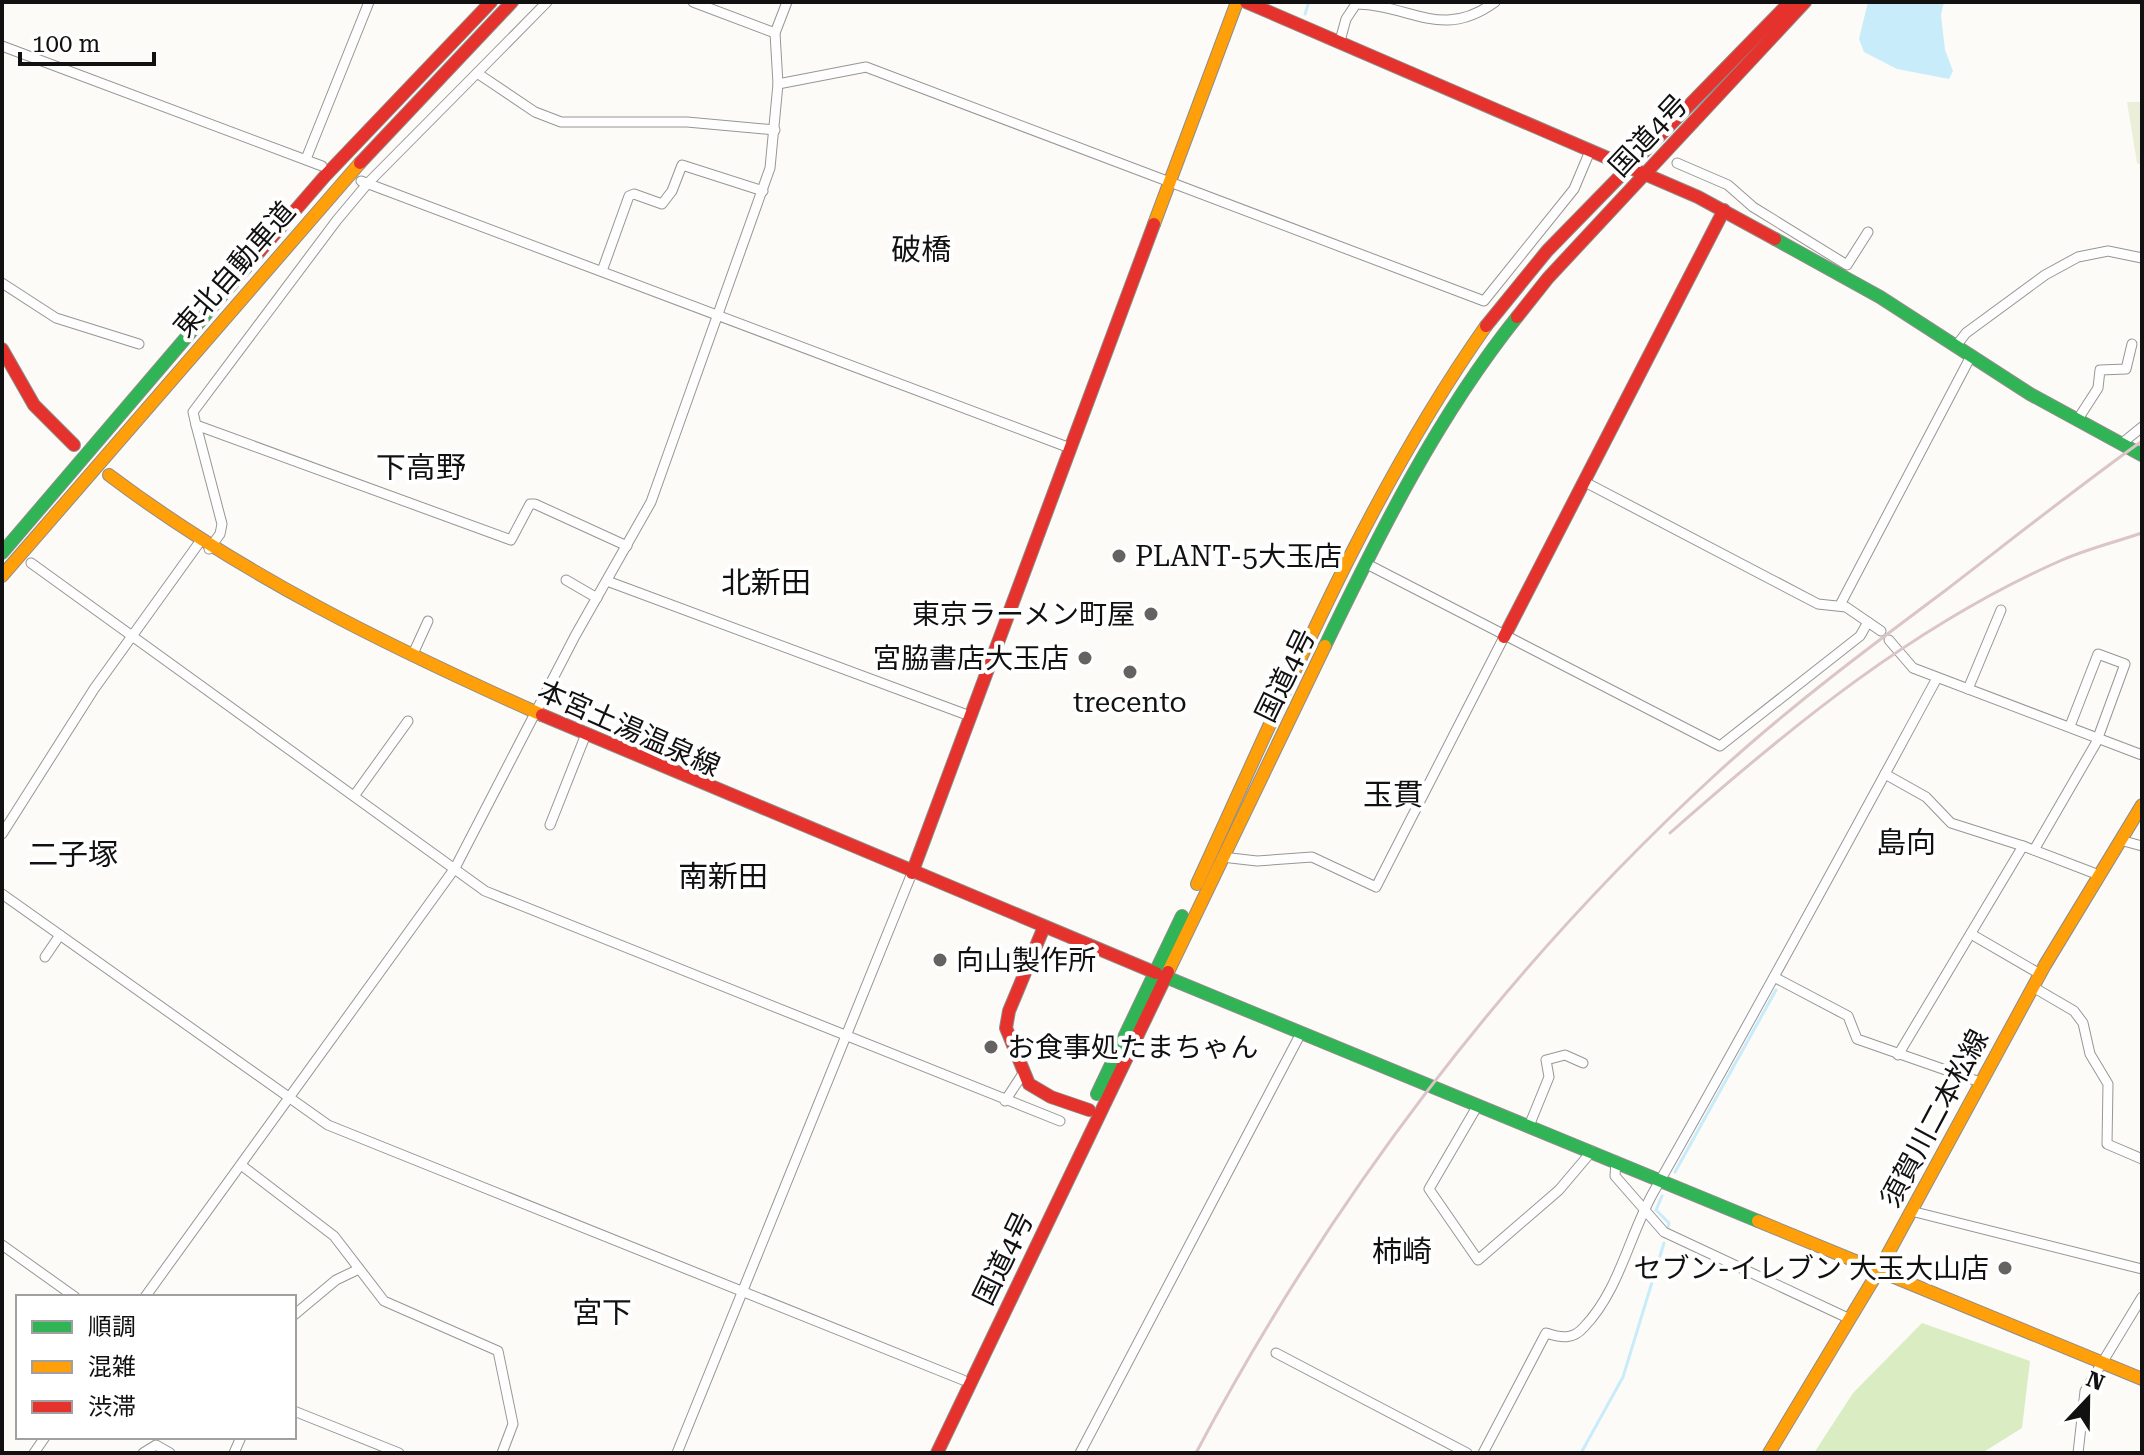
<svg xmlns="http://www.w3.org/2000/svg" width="2144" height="1455" viewBox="0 0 2144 1455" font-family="'Roboto Serif','Noto Sans JP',serif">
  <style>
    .forest { fill: #daedc2 }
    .cemetery { fill: #ebefd9 }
    .water { fill: #c9ecfb }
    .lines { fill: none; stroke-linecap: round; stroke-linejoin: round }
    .stream { stroke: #c9ecfb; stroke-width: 3 }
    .street-casing { stroke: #979695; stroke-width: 11 }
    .fast-casing { stroke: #8e8d8b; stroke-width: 14 }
    .slow-casing { stroke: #8e8d8b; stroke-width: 14 }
    .jam-casing { stroke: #8e8d8b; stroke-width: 14 }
    .street { stroke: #fffefe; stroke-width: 9 }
    .fast { stroke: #30b455; stroke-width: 12 }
    .slow { stroke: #ff9f0a; stroke-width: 12 }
    .jam { stroke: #e5322d; stroke-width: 12 }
    .rail { stroke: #dbc5c6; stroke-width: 3 }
    .poi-dot { fill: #646362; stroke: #fff; stroke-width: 3 }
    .labels { text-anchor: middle; stroke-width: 8; stroke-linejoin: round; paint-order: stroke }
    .street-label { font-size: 28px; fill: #111; stroke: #fff }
    .poi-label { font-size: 28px; fill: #111; stroke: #fff; text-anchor: start }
    .neighbourhood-label { font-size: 30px; fill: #111; stroke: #fff }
  </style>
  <rect width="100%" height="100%" fill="#fdfbf7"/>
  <path class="forest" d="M 1922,1323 L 2030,1361 L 2022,1428 L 1982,1453 L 1814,1453 L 1853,1393 Z"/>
  <path class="cemetery" d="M 2142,2 L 2142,165 L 2137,163 L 2127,102 L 2142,102 Z"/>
  <path class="water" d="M 1868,2 L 1944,2 L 1941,15 L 1945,50 L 1953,71 L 1949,79 L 1897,69 L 1864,52 L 1859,39 Z"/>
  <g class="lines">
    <g class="stream">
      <path d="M 1305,14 L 1309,2"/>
      <path d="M 1675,1172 L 1776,990"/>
      <path d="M 1662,1196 L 1656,1210 L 1669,1223 L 1668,1227"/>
      <path d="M 1581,1453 L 1623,1377 L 1664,1243"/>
    </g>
    <defs>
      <g id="street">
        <path d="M 693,2 L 775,33"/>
        <path d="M 1340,41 L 1346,19 L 1356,4 C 1412,5 1441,41 1495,2"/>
        <path d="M 2,46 L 322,166"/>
        <path d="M 477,73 L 547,2"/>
        <path d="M 778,84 L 866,67 L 1484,301 L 1574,189 L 1590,151"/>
        <path d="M 306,159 L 369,2"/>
        <path d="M 1677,163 L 1728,185 L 1753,207 L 1847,265 L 1868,232"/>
        <path d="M 361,181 L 1070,448"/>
        <path d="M 602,271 L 629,196 L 634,194 L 662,204 L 672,191 L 682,165 L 763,191"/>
        <path d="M 2,283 L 56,318 L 139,344"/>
        <path d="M 1956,346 L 1966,333 L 2045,275 L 2078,257 L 2108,251 L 2142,258"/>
        <path d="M 2078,419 L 2098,388 L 2100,370 L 2126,369 L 2132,344"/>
        <path d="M 196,425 L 222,524 L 220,534 L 209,549"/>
        <path d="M 2121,444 L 2142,427"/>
        <path d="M 1583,481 L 1818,604 L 1846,607 L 1881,631"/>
        <path d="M 627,546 L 535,504 L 530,504 L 511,540 L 196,425 L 193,412 L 337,220 L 368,183 L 477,73 L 535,112 L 561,122 L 687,122 L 775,130"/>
        <path d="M 31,563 L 485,891 L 1060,1121"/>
        <path d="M 1365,563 L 1720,746 L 1860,636 L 1868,622"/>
        <path d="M 566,580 L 597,598"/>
        <path d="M 607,581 L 970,716"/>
        <path d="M 1840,605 L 1971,356"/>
        <path d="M 1889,640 L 1913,668 L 2142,755"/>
        <path d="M 412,656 L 428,621"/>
        <path d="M 1968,689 L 2001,610"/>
        <path d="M 1885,774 L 1926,797 L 1951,823 L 2023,846"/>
        <path d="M 354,796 L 408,721"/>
        <path d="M 550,825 L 586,734"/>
        <path d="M 2,834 L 94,689 L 199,543"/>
        <path d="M 2120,840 L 2142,846"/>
        <path d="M 2034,850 L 2096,743 L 2125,664 L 2098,654 L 2070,726"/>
        <path d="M 1222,857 L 1257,861 L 1312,857 L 1376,887 L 1504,637"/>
        <path d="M 2,894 L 328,1125 L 963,1380"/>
        <path d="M 1971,934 L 2040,974"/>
        <path d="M 45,957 L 60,935"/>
        <path d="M 1774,977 L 1848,1016 L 1857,1039 L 1980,1082"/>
        <path d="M 2033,987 L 2074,1011 L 2083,1023 L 2090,1054 L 2108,1084 L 2107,1144 L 2142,1159"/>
        <path d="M 1898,1055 L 2023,846 L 2099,875"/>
        <path d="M 1005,1101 L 1024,1072"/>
        <path d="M 1478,1105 L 1429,1189 L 1478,1260 L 1559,1190 L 1592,1151"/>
        <path d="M 1529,1126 L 1549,1077 L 1546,1060 L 1565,1055 L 1583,1063"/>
        <path d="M 1616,1161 L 1615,1176 L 1664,1232 L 1850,1319"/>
        <path d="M 241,1165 L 334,1236 L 384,1301 L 498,1351 L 513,1424 L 502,1453"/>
        <path d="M 1911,1211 L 2142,1269"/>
        <path d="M 2,1245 L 75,1297"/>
        <path d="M 145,1297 L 455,868 L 575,636 L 651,502 L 770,168 L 778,84 L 775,33 L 787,2"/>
        <path d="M 294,1315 L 336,1280 L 359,1269"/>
        <path d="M 1276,1353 L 1467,1453"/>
        <path d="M 294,1411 L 399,1453"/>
        <path d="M 34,1453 L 45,1437"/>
        <path d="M 143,1453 L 156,1445 L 170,1453"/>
        <path d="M 234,1453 L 241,1437"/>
        <path d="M 677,1453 L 912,873"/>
        <path d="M 1080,1453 L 1301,1033"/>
        <path d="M 1483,1453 L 1546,1333 C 1561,1338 1573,1340 1584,1327 C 1619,1291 1629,1236 1653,1193 C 1750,1023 1844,850 1937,678"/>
        <path d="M 2078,1453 L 2085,1391 L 2142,1297"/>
      </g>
      <g id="fast">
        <path d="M 1775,239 L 1880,297 L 2030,394 L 2142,455"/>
        <path d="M 2,553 L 260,251"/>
        <path d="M 1325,646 C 1380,532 1438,416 1517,317"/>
        <path d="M 1161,975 L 1758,1221"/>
        <path d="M 1097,1094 L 1182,916"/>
      </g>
      <g id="slow">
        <path d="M 1154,224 L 1237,2"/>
        <path d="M 109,475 C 243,576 390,647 542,715"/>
        <path d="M 2,576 L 360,163"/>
        <path d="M 1197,884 C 1285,694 1365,498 1486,326"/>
        <path d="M 1168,972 L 1325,646"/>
        <path d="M 1758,1221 L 2142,1379"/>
        <path d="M 1769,1453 L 1878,1272 L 2045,965 L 2142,805"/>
      </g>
      <g id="jam">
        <path d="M 1246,2 L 1698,197 L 1775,239"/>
        <path d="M 360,163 L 512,2"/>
        <path d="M 260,251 L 325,176 L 491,2"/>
        <path d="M 1517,317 L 1548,278 L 1805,2"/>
        <path d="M 1486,326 L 1547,251 L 1790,2"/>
        <path d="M 2,349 L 34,405 L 74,445"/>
        <path d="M 1504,637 L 1724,210"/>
        <path d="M 542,715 L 1156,973"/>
        <path d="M 912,873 L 1154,224"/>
        <path d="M 1044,927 L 1009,1011 L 1006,1028 L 1029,1084 L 1051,1097 L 1089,1110"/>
        <path d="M 937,1453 L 1168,972"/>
      </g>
    </defs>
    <use href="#street" class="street-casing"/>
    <use href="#fast" class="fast-casing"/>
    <use href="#slow" class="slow-casing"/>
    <use href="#jam" class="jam-casing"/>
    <use href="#street" class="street"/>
    <use href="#fast" class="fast"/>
    <use href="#slow" class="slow"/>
    <use href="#jam" class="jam"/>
    <g class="rail">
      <path d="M 1670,833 C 1790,727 1914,625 2062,560 C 2087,549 2115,542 2142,533"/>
      <path d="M 1196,1453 C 1330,1200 1504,969 1715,775 C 1788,708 1867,649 1946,590 C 2011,540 2075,489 2142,441"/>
    </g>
  </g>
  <g class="poi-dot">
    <circle cx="1119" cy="556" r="8"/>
    <circle cx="1151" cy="614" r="8"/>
    <circle cx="1085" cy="658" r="8"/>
    <circle cx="1130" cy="672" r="8"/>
    <circle cx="940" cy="960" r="8"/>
    <circle cx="991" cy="1047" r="8"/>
    <circle cx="2005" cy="1268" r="8"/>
  </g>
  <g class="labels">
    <g class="street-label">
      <text transform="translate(1648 135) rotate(-47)" y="10">国道4号</text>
      <text transform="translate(234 269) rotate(-49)" y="10">東北自動車道</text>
      <text transform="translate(1285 675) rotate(-64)" y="10">国道4号</text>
      <text transform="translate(629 728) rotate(24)" y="10">本宮土湯温泉線</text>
      <text transform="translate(1934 1118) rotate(-62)" y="10">須賀川二本松線</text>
      <text transform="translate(1003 1258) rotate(-64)" y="10">国道4号</text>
    </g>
    <g class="poi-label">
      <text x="1135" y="566">PLANT-5大玉店</text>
      <text x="1135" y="624" text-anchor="end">東京ラーメン町屋</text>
      <text x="1069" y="668" text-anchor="end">宮脇書店大玉店</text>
      <text x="1130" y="712" text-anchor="middle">trecento</text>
      <text x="956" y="970">向山製作所</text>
      <text x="1007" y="1057">お食事処たまちゃん</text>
      <text x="1989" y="1278" text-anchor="end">セブン-イレブン 大玉大山店</text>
    </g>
    <g class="neighbourhood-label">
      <text x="921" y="260">破橋</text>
      <text x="421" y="478">下高野</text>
      <text x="766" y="593">北新田</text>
      <text x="1393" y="805">玉貫</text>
      <text x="1906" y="853">島向</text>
      <text x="73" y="865">二子塚</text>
      <text x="723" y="887">南新田</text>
      <text x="1402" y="1262">柿崎</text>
      <text x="602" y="1323">宮下</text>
    </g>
  </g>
  <rect width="2144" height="1455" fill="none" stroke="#111111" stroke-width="8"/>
  <rect x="16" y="1295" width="280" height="144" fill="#ffffff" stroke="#a0a0a0" stroke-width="2"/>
  <rect x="32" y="1321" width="40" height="12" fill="#30b455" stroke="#a0a0a0" stroke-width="2"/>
  <text x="88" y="1335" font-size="24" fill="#111111">順調</text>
  <rect x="32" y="1361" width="40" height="12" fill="#ff9f0a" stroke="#a0a0a0" stroke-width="2"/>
  <text x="88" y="1375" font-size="24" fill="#111111">混雑</text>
  <rect x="32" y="1401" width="40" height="12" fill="#e5322d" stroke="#a0a0a0" stroke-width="2"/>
  <text x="88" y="1415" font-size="24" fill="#111111">渋滞</text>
  <g transform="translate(2088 1399) rotate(22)" stroke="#ffffff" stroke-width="6" paint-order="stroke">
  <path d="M0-6L14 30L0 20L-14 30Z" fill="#111111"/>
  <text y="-12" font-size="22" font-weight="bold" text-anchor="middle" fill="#111111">N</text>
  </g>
  <path d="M20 52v12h134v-12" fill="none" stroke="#111111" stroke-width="4"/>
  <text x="32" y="52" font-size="24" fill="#111111" stroke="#ffffff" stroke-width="6" paint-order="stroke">100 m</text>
</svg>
